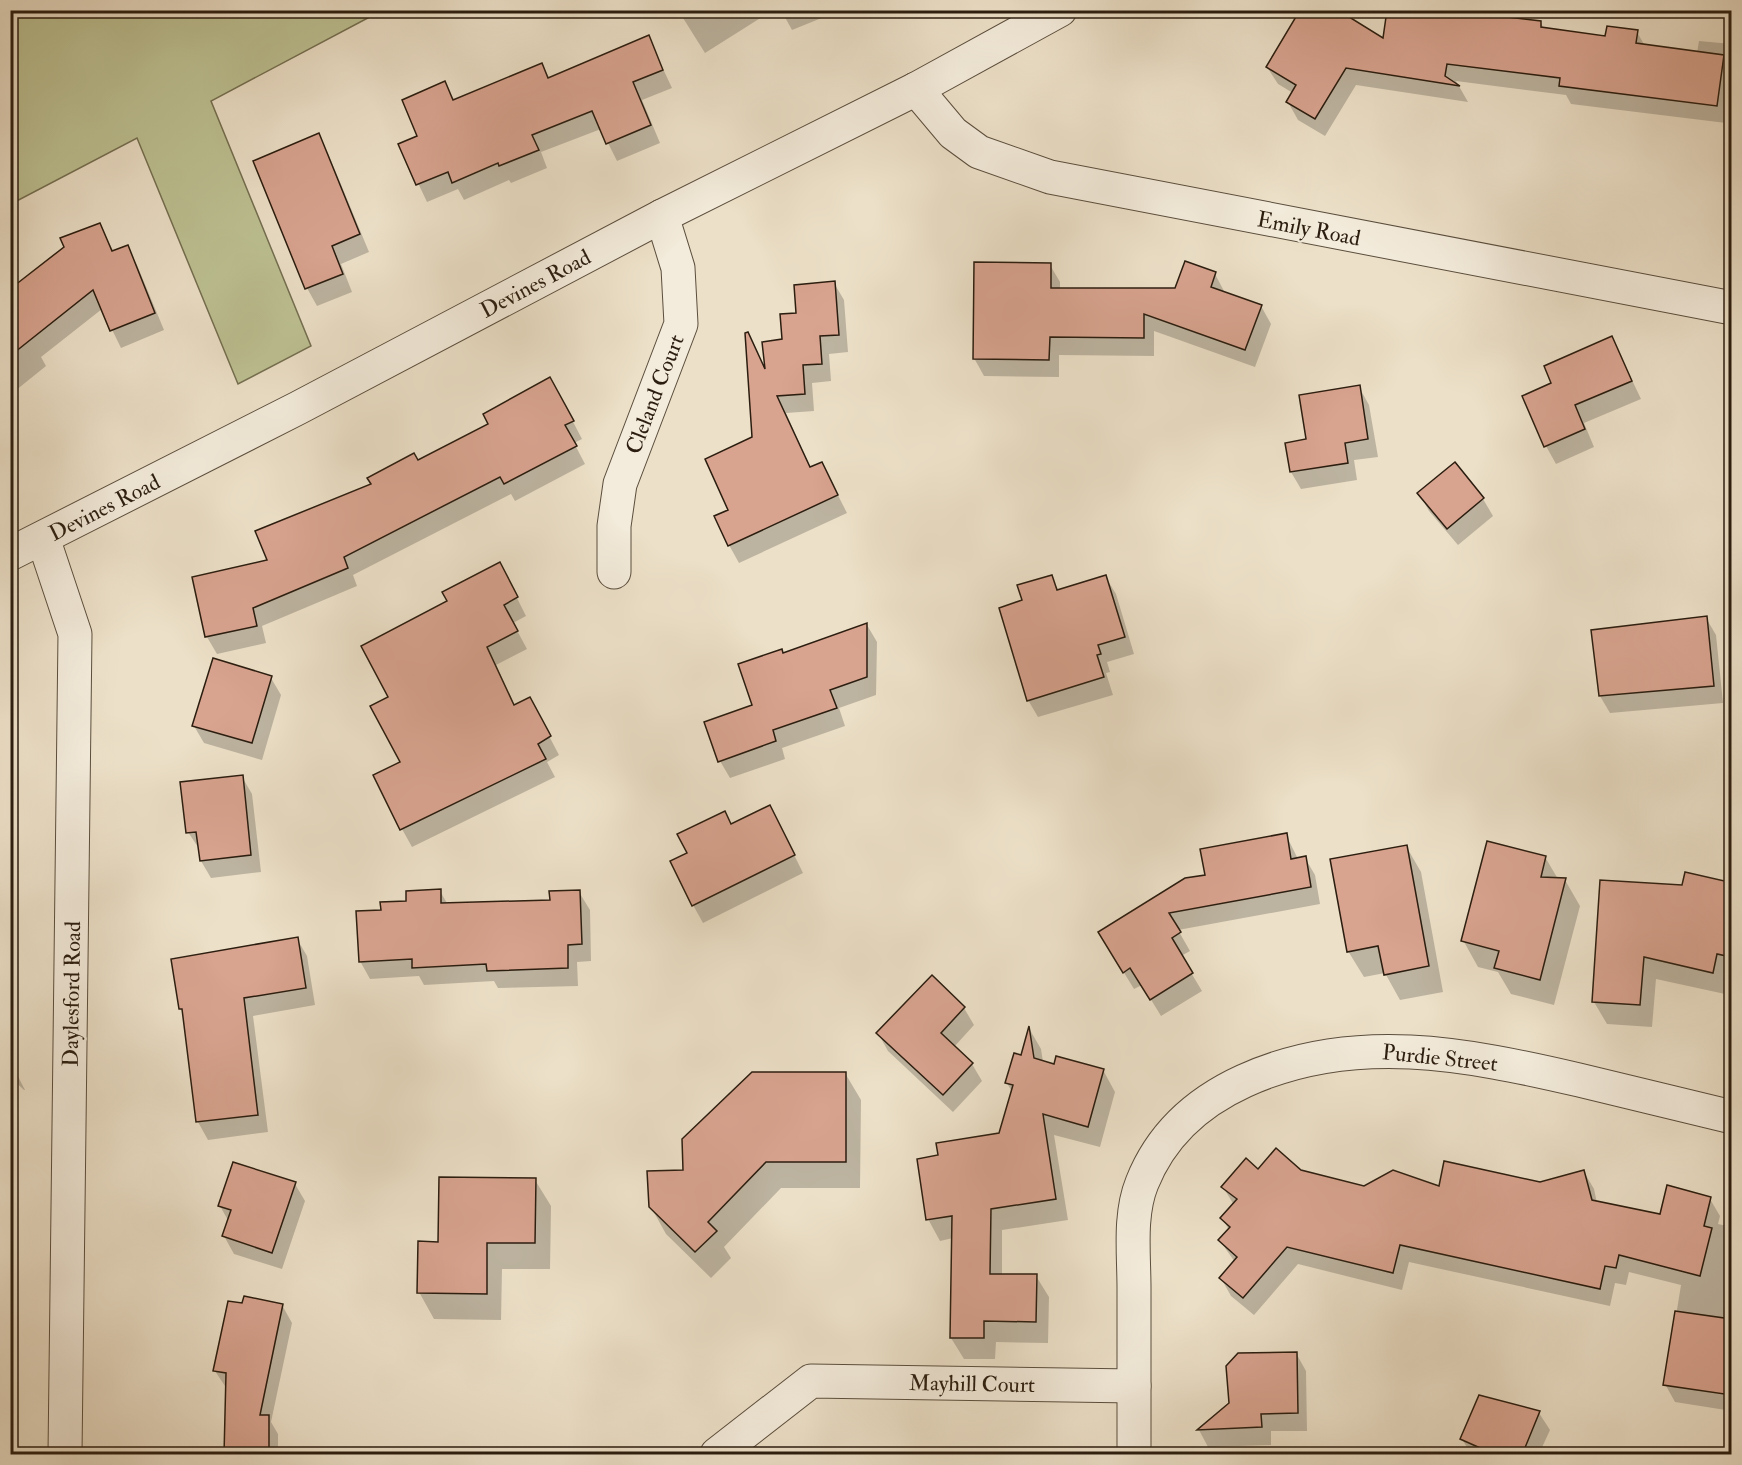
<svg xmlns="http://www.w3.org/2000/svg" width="1742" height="1465" viewBox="0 0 1742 1465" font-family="'IM FELL Double Pica',serif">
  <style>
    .green { fill: #bdc193; stroke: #746f51; stroke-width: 1.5 }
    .shadow { fill: #0003 }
    .building { fill: #d8a38f; stroke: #2b1d0f; stroke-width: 1.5 }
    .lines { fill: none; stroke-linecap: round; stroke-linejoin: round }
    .minor-casing { stroke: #5b4e3d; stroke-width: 35 }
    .minor { stroke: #f3ebdb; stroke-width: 33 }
    .labels { text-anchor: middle; stroke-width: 4.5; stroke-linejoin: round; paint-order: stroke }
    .street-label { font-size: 22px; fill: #2b1d0f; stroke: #f3ebdb }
  </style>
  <rect width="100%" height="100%" fill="#ece0c8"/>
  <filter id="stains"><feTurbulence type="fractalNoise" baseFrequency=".00333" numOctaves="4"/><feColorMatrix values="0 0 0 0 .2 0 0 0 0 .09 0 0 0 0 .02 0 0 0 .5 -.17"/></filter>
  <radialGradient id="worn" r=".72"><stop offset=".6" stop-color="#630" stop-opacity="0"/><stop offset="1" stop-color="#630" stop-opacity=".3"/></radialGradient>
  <path class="green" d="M 11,10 L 381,11 L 211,101 L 311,346 L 238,384 L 137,138 L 11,204 Z"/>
  <g class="shadow">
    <path d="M 678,10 L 773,10 L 705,53 Z"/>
    <path d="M 781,10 L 832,10 L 834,13 L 792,30 Z"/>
    <path d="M 1389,10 L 1508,10 L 1513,19 L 1541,23 L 1544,29 L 1607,38 L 1637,32 L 1645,46 L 1697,53 L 1699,41 L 1732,44 L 1732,107 L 1729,106 L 1726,123 L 1571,104 L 1566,95 L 1456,81 L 1468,102 L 1356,85 L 1325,136 L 1298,120 L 1288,102 L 1293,93 L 1278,84 L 1267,67 L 1384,41 Z"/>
    <path d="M 648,37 L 672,88 L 642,100 L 660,143 L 617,161 L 601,129 L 541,152 L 547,168 L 511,183 L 509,180 L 464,200 L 458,189 L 427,202 L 400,145 L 419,137 L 444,83 L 455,101 L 542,65 L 550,79 Z"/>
    <path d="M 318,135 L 328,153 L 369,252 L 341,264 L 352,292 L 317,306 L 307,288 L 255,162 Z"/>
    <path d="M 99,225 L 114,252 L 127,247 L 137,265 L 164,330 L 121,348 L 102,309 L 41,357 L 46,366 L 10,395 L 10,291 Z"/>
    <path d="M 1050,265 L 1060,282 L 1060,289 L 1176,290 L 1215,274 L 1225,293 L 1261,306 L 1271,324 L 1255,367 L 1154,331 L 1154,356 L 1059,355 L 1059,377 L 984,376 L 974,358 Z"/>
    <path d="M 834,283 L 844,300 L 848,352 L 829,354 L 831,381 L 812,383 L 814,411 L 786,413 L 811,469 L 822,464 L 847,513 L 739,563 L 729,545 L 730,510 L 754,438 L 747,334 L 766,371 L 798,314 Z"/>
    <path d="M 1612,338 L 1641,399 L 1584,423 L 1594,447 L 1556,464 L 1546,446 L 1553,384 Z"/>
    <path d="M 1359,387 L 1369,405 L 1378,457 L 1354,460 L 1357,480 L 1301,489 L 1291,472 L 1308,440 Z"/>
    <path d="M 560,397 L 582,439 L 574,443 L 585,464 L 515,501 L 511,494 L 353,575 L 357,586 L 262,626 L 266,643 L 217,654 L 207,637 L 269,561 L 373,485 L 490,425 Z"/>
    <path d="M 1419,493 L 1483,499 L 1493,516 L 1458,545 L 1429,511 Z"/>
    <path d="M 1105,576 L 1116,594 L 1134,654 L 1107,662 L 1110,672 L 1106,673 L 1113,695 L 1038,717 L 1028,700 L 1024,601 L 1051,577 L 1059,591 Z"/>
    <path d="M 509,582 L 526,616 L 513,623 L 527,649 L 496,665 L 515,706 L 539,717 L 559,755 L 547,762 L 555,777 L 412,847 L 402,829 L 402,763 L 390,697 Z"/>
    <path d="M 1706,618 L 1716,635 L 1723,703 L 1610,713 L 1600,696 Z"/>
    <path d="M 867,625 L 877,642 L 876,695 L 839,708 L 845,726 L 782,748 L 785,759 L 730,778 L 720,761 L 753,706 Z"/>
    <path d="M 271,678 L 281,695 L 262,760 L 204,743 L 194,726 Z"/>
    <path d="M 242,777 L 252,794 L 261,872 L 211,878 L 201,861 L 200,850 L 188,832 Z"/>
    <path d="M 779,824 L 803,873 L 703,923 L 693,905 L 689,853 L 732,826 Z"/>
    <path d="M 1286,835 L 1298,859 L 1305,858 L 1315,875 L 1320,904 L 1178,930 L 1190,951 L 1181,956 L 1202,991 L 1161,1016 L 1142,985 L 1134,989 L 1110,950 L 1207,876 Z"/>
    <path d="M 1406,846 L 1421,872 L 1443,992 L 1400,1000 L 1385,973 L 1364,977 L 1348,951 Z"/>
    <path d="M 1545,857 L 1558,879 L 1565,880 L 1580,906 L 1554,1005 L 1511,994 L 1498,972 L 1478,967 L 1463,940 Z"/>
    <path d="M 1728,883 L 1732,889 L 1732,976 L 1729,976 L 1725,994 L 1656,979 L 1652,1027 L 1607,1024 L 1594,1002 L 1683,887 Z"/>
    <path d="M 440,891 L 448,905 L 551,901 L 579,892 L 590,910 L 591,961 L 577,962 L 578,986 L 498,988 L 494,981 L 424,985 L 419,976 L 370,979 L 360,961 L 383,912 Z"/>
    <path d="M 297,939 L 307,956 L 315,1005 L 253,1016 L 268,1132 L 208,1140 L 198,1122 L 184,1014 L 181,1009 Z"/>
    <path d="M 964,1008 L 974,1025 L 954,1047 L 972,1064 L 982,1081 L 953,1112 L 888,1051 L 878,1033 Z"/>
    <path d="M 1030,1030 L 1041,1049 L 1043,1062 L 1103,1070 L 1115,1092 L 1100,1147 L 1054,1135 L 1068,1220 L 1002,1230 L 1002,1276 L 1036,1276 L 1049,1297 L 1048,1343 L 996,1342 L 995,1359 L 964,1359 L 951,1338 L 953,1238 L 940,1241 L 928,1219 L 940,1157 L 1000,1134 L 1012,1092 L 1007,1083 L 1022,1057 Z"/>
    <path d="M 10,1061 L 25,1090 L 24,1090 L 10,1077 Z"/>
    <path d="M 845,1073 L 861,1100 L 860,1188 L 781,1188 L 724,1247 L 731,1258 L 711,1278 L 666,1234 L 651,1207 L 685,1171 Z"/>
    <path d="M 1259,1171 L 1301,1172 L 1364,1187 L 1440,1188 L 1541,1184 L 1584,1172 L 1594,1189 L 1597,1203 L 1661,1215 L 1710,1199 L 1720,1216 L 1718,1224 L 1732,1227 L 1732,1411 L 1675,1402 L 1665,1384 L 1681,1285 L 1629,1272 L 1626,1285 L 1615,1283 L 1610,1306 L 1409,1262 L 1402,1290 L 1298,1264 L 1254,1315 L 1231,1296 L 1221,1278 L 1235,1262 L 1220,1241 L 1229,1230 L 1222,1218 L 1234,1205 L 1223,1187 Z"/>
    <path d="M 535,1180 L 551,1206 L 550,1269 L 502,1269 L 501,1320 L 434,1319 L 419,1292 L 439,1243 Z"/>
    <path d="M 295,1184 L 305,1201 L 282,1269 L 234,1254 L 224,1236 L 229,1222 L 220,1206 Z"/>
    <path d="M 282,1305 L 292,1323 L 271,1422 L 278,1434 L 278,1454 L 226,1454 L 227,1389 L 215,1371 Z"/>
    <path d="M 1296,1353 L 1306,1371 L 1307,1431 L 1271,1431 L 1271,1445 L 1208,1447 L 1199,1430 Z"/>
    <path d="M 1480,1397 L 1539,1413 L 1550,1430 L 1539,1454 L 1471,1454 L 1462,1439 Z"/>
    <path d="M 890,1447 L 940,1447 L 944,1454 L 890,1454 Z"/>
  </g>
  <g class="building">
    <path d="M 1300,10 L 1338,10 L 1383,38 L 1387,10 L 1508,10 L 1508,17 L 1541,21 L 1541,27 L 1605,36 L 1607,26 L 1638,30 L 1636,43 L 1724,55 L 1717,106 L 1559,86 L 1560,78 L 1447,64 L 1445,76 L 1460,86 L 1346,68 L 1315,119 L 1286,102 L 1296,85 L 1266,67 Z"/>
    <path d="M 649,35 L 663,70 L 633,82 L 651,125 L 606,144 L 592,111 L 532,135 L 539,150 L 499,166 L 498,163 L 452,183 L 448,172 L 416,185 L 398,144 L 417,136 L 402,100 L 445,81 L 453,100 L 542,63 L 548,78 Z"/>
    <path d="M 319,133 L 360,234 L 332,246 L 343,274 L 305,289 L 253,161 Z"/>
    <path d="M 100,223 L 112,251 L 128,245 L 155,313 L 110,331 L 93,290 L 10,356 L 10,289 L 64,247 L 60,238 Z"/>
    <path d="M 1185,261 L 1216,272 L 1211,287 L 1262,305 L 1245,350 L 1144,314 L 1144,338 L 1050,337 L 1049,360 L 973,359 L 974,262 L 1051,263 L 1051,288 L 1175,288 Z"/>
    <path d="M 835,281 L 839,335 L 820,336 L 822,364 L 803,365 L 805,394 L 777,396 L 810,467 L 822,462 L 838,495 L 728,546 L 714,516 L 728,510 L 705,459 L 752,437 L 745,333 L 748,332 L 765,369 L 762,342 L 782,339 L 780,314 L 796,313 L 794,285 Z"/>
    <path d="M 1612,336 L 1632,381 L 1575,405 L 1585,429 L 1544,447 L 1522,396 L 1551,383 L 1544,366 Z"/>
    <path d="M 550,377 L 574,421 L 565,425 L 577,446 L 504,484 L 500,477 L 344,557 L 348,568 L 253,608 L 257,626 L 205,637 L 192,577 L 267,560 L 255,531 L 371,484 L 367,478 L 414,453 L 418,460 L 488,424 L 483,414 Z"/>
    <path d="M 1360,385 L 1368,439 L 1345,443 L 1348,463 L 1290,472 L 1285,443 L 1306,439 L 1299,395 Z"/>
    <path d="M 1455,462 L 1484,498 L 1447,529 L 1417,493 Z"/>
    <path d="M 500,562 L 518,597 L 504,605 L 518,631 L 487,647 L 514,705 L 530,697 L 551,736 L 538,744 L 546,759 L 400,830 L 373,775 L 400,762 L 370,706 L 388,697 L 361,646 L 447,601 L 442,592 Z"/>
    <path d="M 1052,575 L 1057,590 L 1106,575 L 1125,637 L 1098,645 L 1101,654 L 1097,655 L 1104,677 L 1027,701 L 999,608 L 1022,600 L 1017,585 Z"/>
    <path d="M 1707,616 L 1714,686 L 1599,696 L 1591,630 Z"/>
    <path d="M 867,623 L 867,677 L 830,690 L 837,708 L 773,730 L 776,741 L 718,762 L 704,722 L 752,705 L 738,664 L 782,649 L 783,653 Z"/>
    <path d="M 213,658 L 272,676 L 252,743 L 192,726 Z"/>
    <path d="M 243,775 L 251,855 L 200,861 L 196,832 L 186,833 L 180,782 Z"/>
    <path d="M 770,805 L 795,855 L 692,906 L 670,861 L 687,853 L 677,834 L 725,811 L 731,824 Z"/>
    <path d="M 1287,833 L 1291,859 L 1306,856 L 1311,887 L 1169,913 L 1181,932 L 1172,938 L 1193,973 L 1150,1000 L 1130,968 L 1123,973 L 1098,932 L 1185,878 L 1205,875 L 1200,849 Z"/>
    <path d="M 1487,841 L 1546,856 L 1541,877 L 1566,878 L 1540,980 L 1494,968 L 1499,951 L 1461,941 Z"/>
    <path d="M 1407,845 L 1429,966 L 1384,975 L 1378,946 L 1347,952 L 1330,859 Z"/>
    <path d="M 1685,872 L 1729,882 L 1726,897 L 1731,898 L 1731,957 L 1717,954 L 1713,973 L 1644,957 L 1640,1005 L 1592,1002 L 1600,880 L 1682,885 Z"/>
    <path d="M 441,889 L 441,903 L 550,900 L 549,891 L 580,890 L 582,944 L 568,945 L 568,968 L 487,971 L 486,964 L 412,968 L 412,959 L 359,962 L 356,911 L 381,910 L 380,902 L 406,901 L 406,891 Z"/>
    <path d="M 298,937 L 306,988 L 244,998 L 258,1115 L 196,1122 L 182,1009 L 179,1009 L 171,959 Z"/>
    <path d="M 932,975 L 965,1007 L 941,1033 L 973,1063 L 943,1095 L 876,1033 Z"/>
    <path d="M 1029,1026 L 1034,1058 L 1054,1064 L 1056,1056 L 1104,1069 L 1088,1127 L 1043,1114 L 1056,1199 L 991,1209 L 990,1274 L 1037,1274 L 1036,1322 L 984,1321 L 984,1338 L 950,1338 L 952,1216 L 926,1220 L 917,1159 L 938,1155 L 936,1143 L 999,1133 L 1013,1085 L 1005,1083 L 1014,1053 L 1021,1055 Z"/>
    <path d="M 752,1072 L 846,1072 L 846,1162 L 766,1162 L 708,1222 L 717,1231 L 695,1252 L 649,1207 L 647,1171 L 683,1170 L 682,1139 Z"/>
    <path d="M 1276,1148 L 1301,1170 L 1364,1186 L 1393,1170 L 1439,1186 L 1444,1161 L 1540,1182 L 1584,1170 L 1592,1200 L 1660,1214 L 1667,1185 L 1711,1197 L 1704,1226 L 1712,1228 L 1700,1276 L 1619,1255 L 1616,1268 L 1605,1266 L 1600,1289 L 1400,1245 L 1393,1273 L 1287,1247 L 1243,1298 L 1219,1278 L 1237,1257 L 1218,1240 L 1230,1227 L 1220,1218 L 1237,1199 L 1221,1187 L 1246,1158 L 1258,1169 Z"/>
    <path d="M 233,1162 L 296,1182 L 272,1253 L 222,1236 L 231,1210 L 218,1206 Z"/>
    <path d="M 439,1177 L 536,1178 L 535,1243 L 487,1243 L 487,1294 L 417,1293 L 418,1241 L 438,1242 Z"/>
    <path d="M 244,1296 L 283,1304 L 260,1415 L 269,1415 L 269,1455 L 224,1455 L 226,1373 L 213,1371 L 228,1301 L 242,1303 Z"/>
    <path d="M 1675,1311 L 1731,1319 L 1731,1395 L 1663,1385 Z"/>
    <path d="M 1297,1352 L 1298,1413 L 1261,1414 L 1262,1427 L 1197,1430 L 1229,1403 L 1226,1366 L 1238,1353 Z"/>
    <path d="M 1479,1395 L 1540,1411 L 1522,1455 L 1496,1455 L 1460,1439 Z"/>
  </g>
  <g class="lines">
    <defs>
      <g id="minor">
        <path d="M 916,89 L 953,133 L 979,152 L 1050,177 L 1732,308"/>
        <path d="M 43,538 L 75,634 L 65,1454"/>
        <path d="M 10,554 L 298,408 L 662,216 L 916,89 L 1060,10"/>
        <path d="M 614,572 L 614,526 L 620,484 L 681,324 L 678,268 L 662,216"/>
        <path d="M 717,1454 L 811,1381 L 1134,1386"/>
        <path d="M 1134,1454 C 1134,1399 1134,1344 1134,1288 C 1134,1254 1129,1215 1142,1183 C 1161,1135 1198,1102 1244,1081 C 1353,1031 1467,1054 1579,1080 C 1630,1092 1681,1105 1732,1117"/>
      </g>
    </defs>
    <use href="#minor" class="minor-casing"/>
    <use href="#minor" class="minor"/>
  </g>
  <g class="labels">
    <g class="street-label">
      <text transform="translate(1309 228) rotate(11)" y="8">Emily Road</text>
      <text transform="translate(535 283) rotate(-28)" y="8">Devines Road</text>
      <text transform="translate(654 394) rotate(-69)" y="8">Cleland Court</text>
      <text transform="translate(104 507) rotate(-27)" y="8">Devines Road</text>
      <text transform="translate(71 994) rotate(-89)" y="8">Daylesford Road</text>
      <text transform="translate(1440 1057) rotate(6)" y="8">Purdie Street</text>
      <text transform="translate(972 1383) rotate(1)" y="8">Mayhill Court</text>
    </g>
  </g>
  <rect width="1742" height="1465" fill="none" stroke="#ece0c8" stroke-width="36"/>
  <rect x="12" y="12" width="1718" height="1441" fill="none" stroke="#2b1d0f" stroke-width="3"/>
  <rect x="18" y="18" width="1706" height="1429" fill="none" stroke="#2b1d0f" stroke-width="1.5"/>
  <rect width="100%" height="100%" filter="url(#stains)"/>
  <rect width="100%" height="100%" fill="url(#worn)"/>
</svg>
